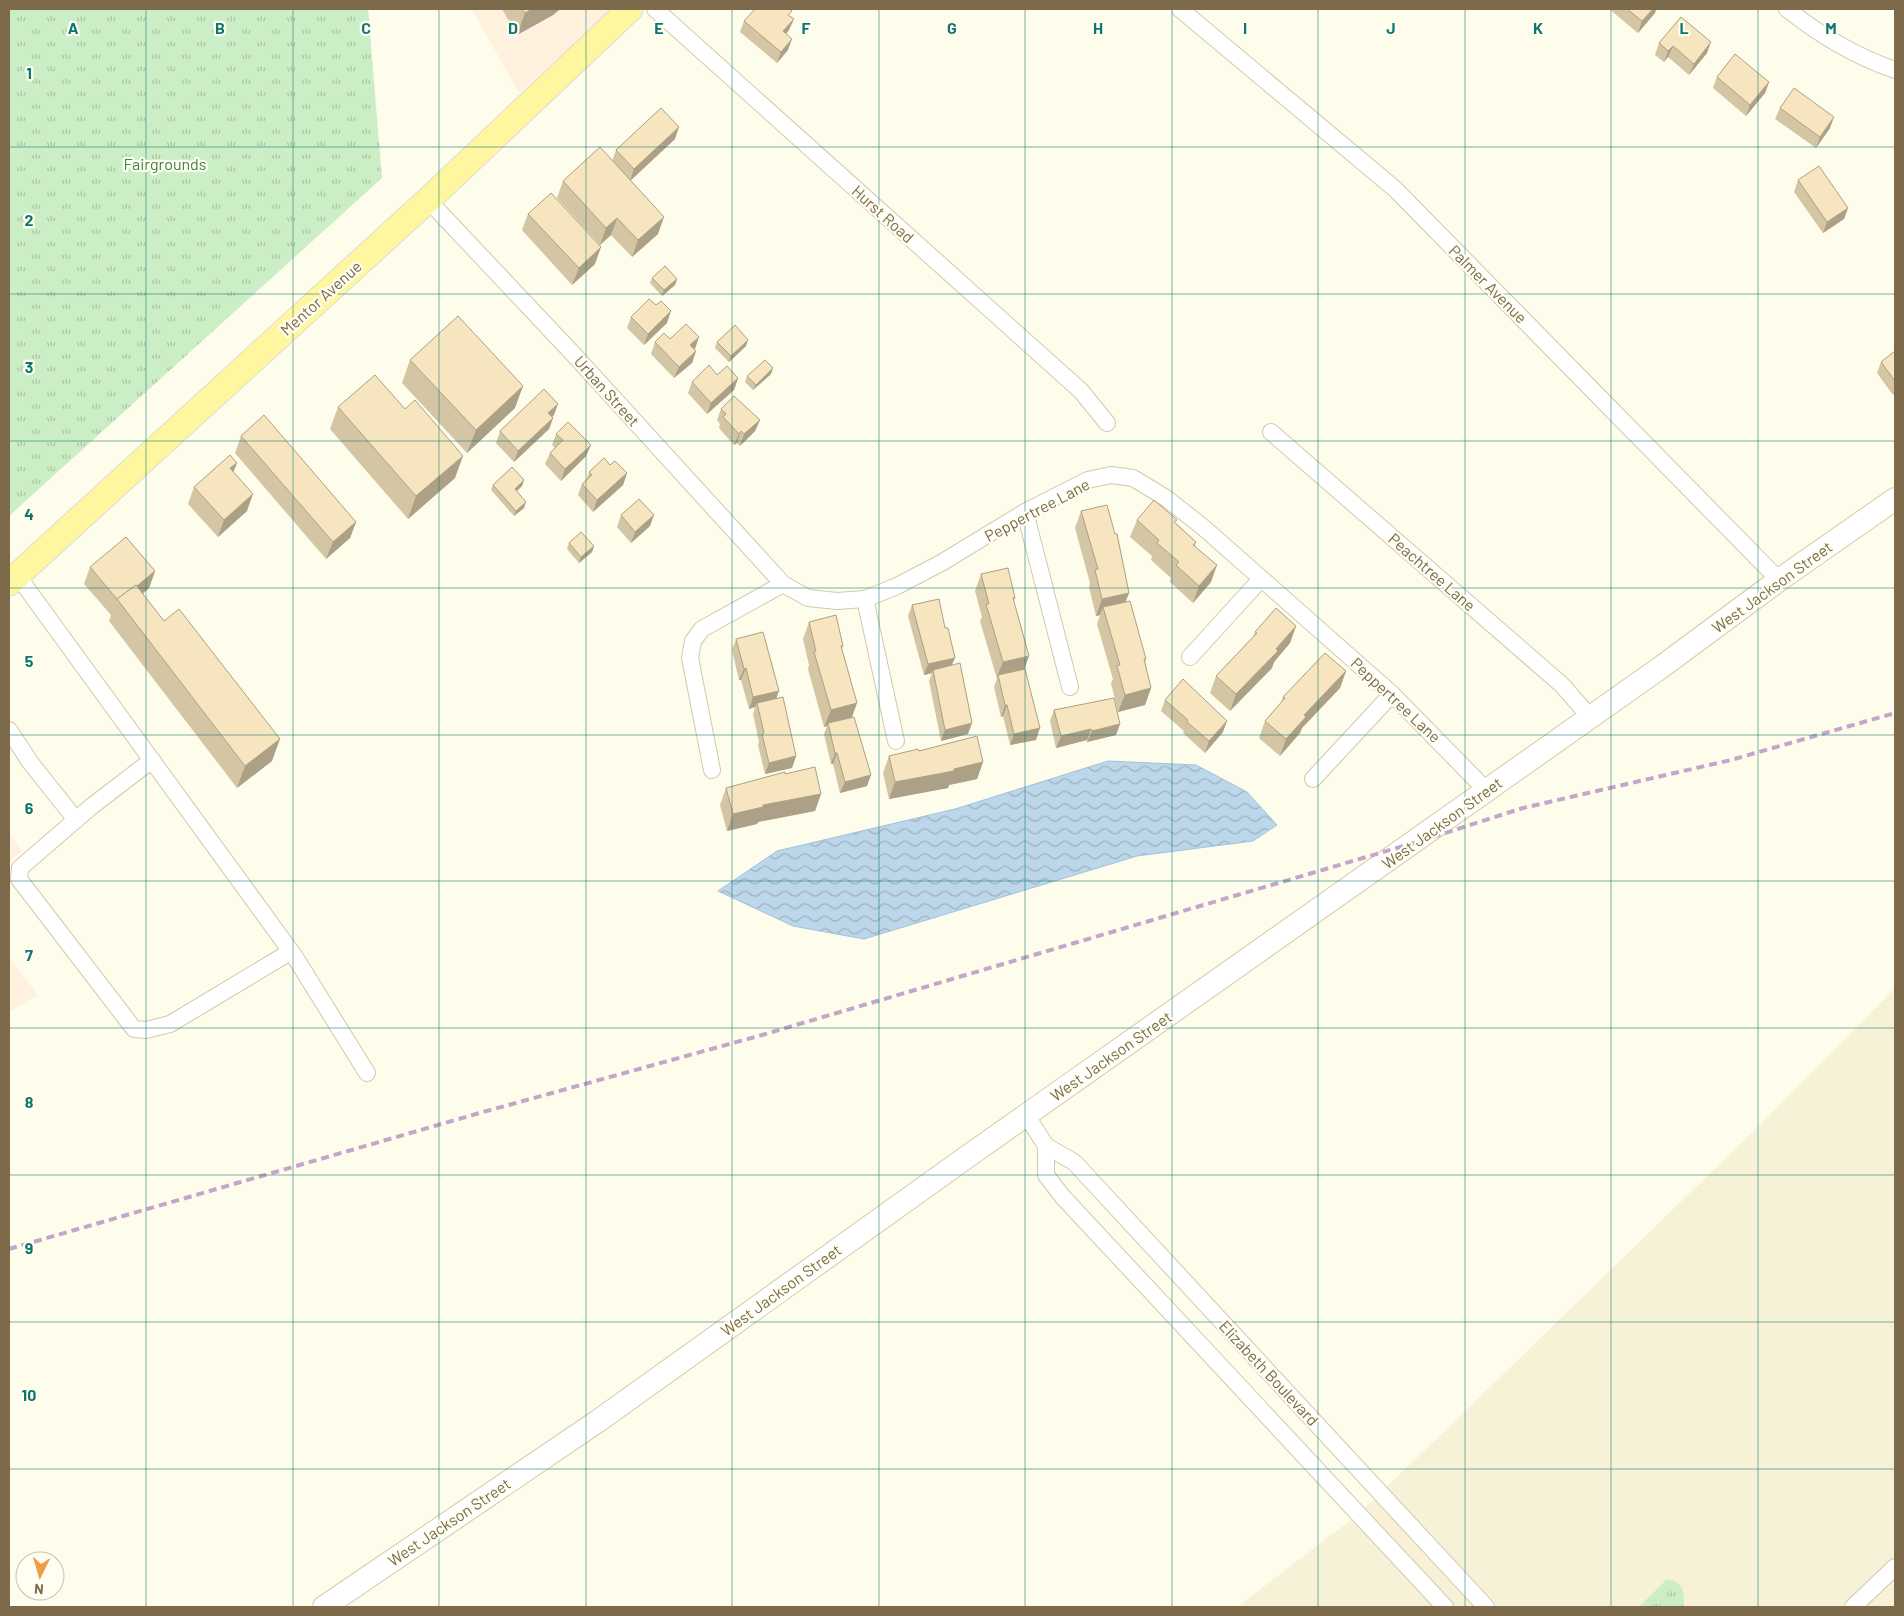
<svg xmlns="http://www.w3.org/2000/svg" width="1904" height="1616" viewBox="0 0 1904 1616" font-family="Barlow,sans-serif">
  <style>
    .residential { fill: #f7f1d8 }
    .commercial { fill: #fff1dd }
    .park { fill: url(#park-tufts) }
    .water { fill: url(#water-waves); stroke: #a1c3dd }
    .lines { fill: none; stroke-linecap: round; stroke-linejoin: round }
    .street-casing { stroke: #d3c8ae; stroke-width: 18 }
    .secondary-casing { stroke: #d6caab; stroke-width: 24 }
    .primary-casing { stroke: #e0dbd4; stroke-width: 27 }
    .street { stroke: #fff; stroke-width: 16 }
    .secondary { stroke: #fff; stroke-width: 22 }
    .primary { stroke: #fff7a0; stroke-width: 25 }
    .rail { stroke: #c4a5cb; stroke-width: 4; stroke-dasharray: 8 5; stroke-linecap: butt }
    .wall { fill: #d4c5a4 }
    .shaded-wall { fill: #aca086 }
    .building { fill: #f6e5bf; stroke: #aca086 }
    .grid { fill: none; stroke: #0f766e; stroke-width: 1; stroke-opacity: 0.55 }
    .labels { text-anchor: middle; stroke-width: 4.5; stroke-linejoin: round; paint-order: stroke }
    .park-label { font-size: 16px; fill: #418341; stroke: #fffef2 }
    .street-label { font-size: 16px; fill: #7c6a4a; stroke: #fffef2 }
    .grid-label { font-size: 16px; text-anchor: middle; font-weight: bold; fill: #0f766e; stroke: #fffef2; stroke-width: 4.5; stroke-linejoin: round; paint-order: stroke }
  </style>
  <defs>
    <pattern id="park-tufts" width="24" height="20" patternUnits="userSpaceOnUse" patternTransform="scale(1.25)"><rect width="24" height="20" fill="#cbeec6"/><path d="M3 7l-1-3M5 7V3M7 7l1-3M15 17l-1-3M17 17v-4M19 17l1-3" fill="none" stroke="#aac5a3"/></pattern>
    <pattern id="water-waves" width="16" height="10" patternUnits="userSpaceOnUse" patternTransform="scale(1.25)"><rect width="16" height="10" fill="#bcd6ea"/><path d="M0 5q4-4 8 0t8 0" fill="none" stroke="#9eb2c0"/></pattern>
  </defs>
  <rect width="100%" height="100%" fill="#fefcea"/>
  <path class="residential" d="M 1895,988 L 1895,1607 L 1237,1607 L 1359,1514 L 1762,1123 Z"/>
  <g class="commercial">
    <path d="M 472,9 L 613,9 L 519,93 Z"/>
    <path d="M 9,834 L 22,851 L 9,862 Z"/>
    <path d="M 9,958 L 38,995 L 9,1012 Z"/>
  </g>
  <g class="park">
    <path d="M 9,9 L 368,9 L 382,178 L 9,516 Z"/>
    <path d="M 1666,1580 C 1684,1579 1684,1594 1684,1607 L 1639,1607 Z"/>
  </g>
  <path class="water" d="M 1108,761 L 1196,765 L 1247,792 L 1277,825 L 1253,841 L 1137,856 L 864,939 L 793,926 L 718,891 L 777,851 L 955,809 Z"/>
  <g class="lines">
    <defs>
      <g id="street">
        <path d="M 655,9 L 1081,391 L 1107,423"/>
        <path d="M 1180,9 L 1395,189 L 1779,580"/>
        <path d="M 1787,9 C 1821,36 1854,56 1895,70"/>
        <path d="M 428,200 L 576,357 L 783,584"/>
        <path d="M 1271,432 L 1562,685 L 1589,716"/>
        <path d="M 1025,512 L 1070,687"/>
        <path d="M 17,575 L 295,957 L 367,1073"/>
        <path d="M 865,599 L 896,741"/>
        <path d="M 1190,657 L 1261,579"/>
        <path d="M 9,730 L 30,762 L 76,820"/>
        <path d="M 152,760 L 92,806 L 20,868 L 19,879 L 134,1029 L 146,1030 L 170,1024 L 290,952"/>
        <path d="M 712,770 L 690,658 L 693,641 L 702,629 L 783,584 L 808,598 L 837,601 L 865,599 L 897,586 L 941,563 L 1025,512 L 1088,480 L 1111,475 L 1133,478 L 1166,498 L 1204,528 L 1392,694 L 1487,791"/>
        <path d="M 1313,779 L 1392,694"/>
        <path d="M 1027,1116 L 1046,1146 L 1074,1162 L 1486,1607"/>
        <path d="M 1046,1146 L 1046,1175 L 1062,1196 L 1445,1607"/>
        <path d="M 1853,1607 L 1895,1567"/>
      </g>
      <path id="secondary" d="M 324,1607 L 598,1421 L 964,1159 L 1660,668 L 1779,580 L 1895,499"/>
      <path id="primary" d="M 9,583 L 428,200 L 630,9"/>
    </defs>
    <use href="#street" class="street-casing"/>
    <use href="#secondary" class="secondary-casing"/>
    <use href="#primary" class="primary-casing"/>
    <use href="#street" class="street"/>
    <use href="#secondary" class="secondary"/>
    <use href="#primary" class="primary"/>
    <path class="rail" d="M 9,1249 L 476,1114 L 762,1035 L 1414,843 L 1523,808 L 1731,760 L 1895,713"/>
  </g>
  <g class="wall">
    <path d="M 502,9 L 560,9 L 553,15 L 517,35 Z"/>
    <path d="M 1609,9 L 1656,9 L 1655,13 L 1638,33 Z"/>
    <path d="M 790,16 L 789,30 L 786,34 L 788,50 L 777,63 L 740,32 L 744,21 Z"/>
    <path d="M 1659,43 L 1707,53 L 1689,75 L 1668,57 L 1664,62 L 1655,55 Z"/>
    <path d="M 1717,77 L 1769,82 L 1765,93 L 1746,116 L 1713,88 Z"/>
    <path d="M 1780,108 L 1830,128 L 1816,148 L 1775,119 Z"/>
    <path d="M 675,139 L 630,181 L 658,234 L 632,257 L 611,235 L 600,245 L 557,198 L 563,181 L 612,161 L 616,150 Z"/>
    <path d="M 1798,180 L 1848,208 L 1844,219 L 1823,233 L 1794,192 Z"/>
    <path d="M 528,214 L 595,264 L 572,285 L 522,230 Z"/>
    <path d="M 652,278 L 677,279 L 675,285 L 662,296 L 650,283 Z"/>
    <path d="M 631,317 L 667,323 L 644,345 L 627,328 Z"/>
    <path d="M 655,342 L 695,349 L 694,349 L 696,351 L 692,363 L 674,378 L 651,354 Z"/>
    <path d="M 717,342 L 746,346 L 729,362 L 715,348 Z"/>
    <path d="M 1895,351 L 1895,393 L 1893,395 L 1877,373 L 1881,362 Z"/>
    <path d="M 410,360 L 515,408 L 467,453 L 402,383 Z"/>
    <path d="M 771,374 L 753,390 L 745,382 L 747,376 Z"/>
    <path d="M 717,375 L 738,378 L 734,390 L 707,414 L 688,393 L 692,382 Z"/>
    <path d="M 338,407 L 455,478 L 408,519 L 330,429 Z"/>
    <path d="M 721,409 L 760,420 L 755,431 L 740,446 L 737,443 L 734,445 L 719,428 L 720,424 L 717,420 Z"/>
    <path d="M 554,415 L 552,417 L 553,418 L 549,429 L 514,462 L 496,443 L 500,431 Z"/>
    <path d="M 556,434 L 586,456 L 561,481 L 545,464 L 550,453 L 555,448 L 552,445 Z"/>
    <path d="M 241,436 L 356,522 L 350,538 L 326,559 L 235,453 Z"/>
    <path d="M 237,463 L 233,472 L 247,511 L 218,537 L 188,504 L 194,487 Z"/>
    <path d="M 610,465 L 627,473 L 623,485 L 593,512 L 578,495 L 582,484 L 586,481 L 589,472 Z"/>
    <path d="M 524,480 L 522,486 L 516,491 L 524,508 L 514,516 L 491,490 L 493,485 Z"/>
    <path d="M 1081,511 L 1126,602 L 1146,659 L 1145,662 L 1151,688 L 1145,705 L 1118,712 L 1111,683 L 1113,679 L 1097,624 L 1100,615 L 1096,616 L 1089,587 L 1090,583 L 1075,528 Z"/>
    <path d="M 621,515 L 650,526 L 631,543 L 617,527 Z"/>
    <path d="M 1137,520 L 1176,523 L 1196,542 L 1195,546 L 1211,582 L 1193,603 L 1170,582 L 1171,578 L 1151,560 L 1152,556 L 1130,537 Z"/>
    <path d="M 569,543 L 594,546 L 592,552 L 579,563 L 567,549 Z"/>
    <path d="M 90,567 L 155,571 L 149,588 L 143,594 L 272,761 L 237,788 L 109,621 L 111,615 L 84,584 Z"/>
    <path d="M 981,574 L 1015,598 L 1014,602 L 1029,656 L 1024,669 L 1036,740 L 1010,745 L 1003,716 L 1001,717 L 994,687 L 997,679 L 980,621 L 982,617 L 975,591 Z"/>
    <path d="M 912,605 L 952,665 L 968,734 L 941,741 L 929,681 L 932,673 L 924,675 L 908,616 Z"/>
    <path d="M 809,622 L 843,646 L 842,649 L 852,717 L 867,786 L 840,793 L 833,764 L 831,764 L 824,734 L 827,726 L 824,727 L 808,669 L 809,665 L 803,639 Z"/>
    <path d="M 1296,626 L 1290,643 L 1274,662 L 1272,668 L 1230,711 L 1210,693 L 1216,676 L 1253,637 L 1255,632 Z"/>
    <path d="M 736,639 L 776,698 L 796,756 L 792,768 L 765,774 L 758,745 L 759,742 L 753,714 L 755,707 L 749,709 L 741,680 L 739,680 L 732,650 Z"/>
    <path d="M 1346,671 L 1340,688 L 1302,728 L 1300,733 L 1280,756 L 1259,738 L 1265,721 L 1281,703 L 1283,697 Z"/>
    <path d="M 1165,700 L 1223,732 L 1205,753 L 1183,733 L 1184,731 L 1161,711 Z"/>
    <path d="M 1054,710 L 1120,724 L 1116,735 L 1087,742 L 1087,740 L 1056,748 L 1050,721 Z"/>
    <path d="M 919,751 L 983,762 L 977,779 L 949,785 L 948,788 L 889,799 L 883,773 L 889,756 Z"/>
    <path d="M 785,774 L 821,794 L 815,811 L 758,822 L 757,824 L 727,831 L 720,805 L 726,788 Z"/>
  </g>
  <g class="shaded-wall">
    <path d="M 532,9 L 560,9 L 553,15 L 517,35 L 525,13 Z"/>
    <path d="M 1653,9 L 1656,9 L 1655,13 L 1638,33 L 1642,21 Z"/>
    <path d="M 794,19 L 789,30 L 779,42 L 783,31 Z"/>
    <path d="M 792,39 L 788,50 L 777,63 L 781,52 Z"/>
    <path d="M 1711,42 L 1707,53 L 1689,75 L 1694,64 Z"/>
    <path d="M 1673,46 L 1668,57 L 1664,62 L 1668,51 Z"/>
    <path d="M 1769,82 L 1765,93 L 1746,116 L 1750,105 Z"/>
    <path d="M 1834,117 L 1830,128 L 1816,148 L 1820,137 Z"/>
    <path d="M 679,127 L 675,139 L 630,181 L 634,169 Z"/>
    <path d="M 1848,208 L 1844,219 L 1823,233 L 1827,222 Z"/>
    <path d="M 664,217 L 658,234 L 632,257 L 638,240 Z"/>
    <path d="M 617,218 L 611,235 L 600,245 L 606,228 Z"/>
    <path d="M 601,247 L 595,264 L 572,285 L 579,268 Z"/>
    <path d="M 677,279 L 675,285 L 662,296 L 664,290 Z"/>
    <path d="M 671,311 L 667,323 L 644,345 L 648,334 Z"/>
    <path d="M 699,337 L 695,349 L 686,357 L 690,345 Z"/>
    <path d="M 748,340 L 746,346 L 729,362 L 731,356 Z"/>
    <path d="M 696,351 L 692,363 L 674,378 L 679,367 Z"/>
    <path d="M 773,368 L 771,374 L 753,390 L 756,385 Z"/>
    <path d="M 738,378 L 734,390 L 707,414 L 711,403 Z"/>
    <path d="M 523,386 L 515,408 L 467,453 L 476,430 Z"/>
    <path d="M 558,404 L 554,415 L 544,424 L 548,413 Z"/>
    <path d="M 553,418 L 549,429 L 514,462 L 518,451 Z"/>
    <path d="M 760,420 L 755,431 L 740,446 L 744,434 Z"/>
    <path d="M 741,431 L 737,443 L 734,445 L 739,434 Z"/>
    <path d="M 591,445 L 586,456 L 561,481 L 565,469 Z"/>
    <path d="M 463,456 L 455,478 L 408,519 L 416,496 Z"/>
    <path d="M 237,463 L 230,480 L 230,468 Z"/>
    <path d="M 627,473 L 623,485 L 593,512 L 597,500 Z"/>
    <path d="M 524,480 L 522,486 L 513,495 L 515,489 Z"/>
    <path d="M 253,494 L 247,511 L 218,537 L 224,520 Z"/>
    <path d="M 526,502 L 524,508 L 514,516 L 516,511 Z"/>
    <path d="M 654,515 L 650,526 L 631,543 L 635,532 Z"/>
    <path d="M 356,522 L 350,538 L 326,559 L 333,542 Z"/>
    <path d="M 594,546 L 592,552 L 579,563 L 581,557 Z"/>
    <path d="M 1217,565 L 1211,582 L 1193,603 L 1199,586 Z"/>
    <path d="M 155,571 L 149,588 L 124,609 L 119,601 Z"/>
    <path d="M 1129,593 L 1123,609 L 1103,607 L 1100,615 L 1096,616 L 1102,599 Z"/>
    <path d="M 1296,626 L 1290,643 L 1274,662 L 1272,668 L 1230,711 L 1236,694 Z"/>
    <path d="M 1029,656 L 1023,673 L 998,675 L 996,679 L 1003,662 Z"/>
    <path d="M 955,658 L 950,669 L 933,670 L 932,673 L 924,675 L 928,664 Z"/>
    <path d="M 746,668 L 741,680 L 739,680 L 744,669 Z"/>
    <path d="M 1346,671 L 1340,688 L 1302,728 L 1300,733 L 1280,756 L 1286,739 L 1304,715 Z"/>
    <path d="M 1151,688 L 1145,705 L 1118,712 L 1125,695 Z"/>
    <path d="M 779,691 L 775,702 L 757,703 L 755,707 L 749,709 L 753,697 Z"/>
    <path d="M 857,703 L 851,720 L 828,723 L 827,726 L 824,727 L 831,710 Z"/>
    <path d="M 1005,705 L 1007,705 L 1003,716 L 1001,717 Z"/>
    <path d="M 1227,721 L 1223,732 L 1205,753 L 1209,741 Z"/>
    <path d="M 972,723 L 968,734 L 941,741 L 945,730 Z"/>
    <path d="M 1120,724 L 1116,735 L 1087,742 L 1092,731 Z"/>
    <path d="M 1040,728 L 1036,740 L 1010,745 L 1014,734 Z"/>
    <path d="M 1091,729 L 1087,740 L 1056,748 L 1061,736 Z"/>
    <path d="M 280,739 L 272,761 L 237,788 L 245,766 Z"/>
    <path d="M 835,753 L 837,753 L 833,764 L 831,764 Z"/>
    <path d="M 796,756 L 792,768 L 765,774 L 769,763 Z"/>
    <path d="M 983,762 L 977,779 L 949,785 L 948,788 L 889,799 L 895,782 Z"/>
    <path d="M 871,775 L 867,786 L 840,793 L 845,782 Z"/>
    <path d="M 821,794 L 815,811 L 758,822 L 757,824 L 727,831 L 733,814 L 763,805 Z"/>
  </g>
  <g class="building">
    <path d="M 522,9 L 532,9 L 525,13 Z"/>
    <path d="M 755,9 L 789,9 L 792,11 L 788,15 L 794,19 L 783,31 L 792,39 L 781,52 L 744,21 Z"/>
    <path d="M 1627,9 L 1653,9 L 1642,21 Z"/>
    <path d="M 1681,17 L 1711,42 L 1694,64 L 1673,46 L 1668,51 L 1659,43 Z"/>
    <path d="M 1735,54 L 1769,82 L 1750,105 L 1717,77 Z"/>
    <path d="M 1794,88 L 1834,117 L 1820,137 L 1780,108 Z"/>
    <path d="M 661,108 L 679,127 L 634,169 L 616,150 Z"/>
    <path d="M 600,147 L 664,217 L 638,240 L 617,218 L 606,228 L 563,181 Z"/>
    <path d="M 1819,166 L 1848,208 L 1827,222 L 1798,180 Z"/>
    <path d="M 551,193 L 601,247 L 579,268 L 528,214 Z"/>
    <path d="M 665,266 L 677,279 L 664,290 L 652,278 Z"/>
    <path d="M 649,299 L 656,305 L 661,301 L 671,311 L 648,334 L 631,317 Z"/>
    <path d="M 458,316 L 523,386 L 476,430 L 410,360 Z"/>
    <path d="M 686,324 L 699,337 L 690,345 L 696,351 L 679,367 L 655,342 L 664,333 L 670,339 Z"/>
    <path d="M 735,325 L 748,340 L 731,356 L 717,342 Z"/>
    <path d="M 1895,351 L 1895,381 L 1881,362 Z"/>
    <path d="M 765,360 L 773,368 L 756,385 L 747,376 Z"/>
    <path d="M 709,365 L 717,375 L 727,366 L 738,378 L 711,403 L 692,382 Z"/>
    <path d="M 375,375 L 405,409 L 415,400 L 463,456 L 416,496 L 338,407 Z"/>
    <path d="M 544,389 L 558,404 L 548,413 L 553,418 L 518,451 L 500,431 Z"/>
    <path d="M 734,396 L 760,420 L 744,434 L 741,431 L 739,434 L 723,417 L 726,414 L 721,409 Z"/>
    <path d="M 264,415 L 356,522 L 333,542 L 241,436 Z"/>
    <path d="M 568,422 L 591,445 L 565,469 L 550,453 L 563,440 L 556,434 Z"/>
    <path d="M 230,455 L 237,463 L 230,468 L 253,494 L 224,520 L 194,487 Z"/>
    <path d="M 604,458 L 610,465 L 615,461 L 627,473 L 597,500 L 582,484 L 592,475 L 589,472 Z"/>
    <path d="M 512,467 L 524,480 L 515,489 L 526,502 L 516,511 L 493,485 Z"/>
    <path d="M 639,499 L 654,515 L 635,532 L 621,515 Z"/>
    <path d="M 1154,500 L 1177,520 L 1174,522 L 1196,542 L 1193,545 L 1217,565 L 1199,586 L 1176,565 L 1179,562 L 1157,543 L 1159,540 L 1137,520 Z"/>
    <path d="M 1107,505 L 1115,534 L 1117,534 L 1129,593 L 1102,599 L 1095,570 L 1098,569 L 1081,511 Z"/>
    <path d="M 581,532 L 594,546 L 581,557 L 569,543 Z"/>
    <path d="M 126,537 L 155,571 L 137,586 L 136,585 L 117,599 L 90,567 Z"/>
    <path d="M 1008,568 L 1015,598 L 1013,598 L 1029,656 L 1003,662 L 986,604 L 989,604 L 981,574 Z"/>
    <path d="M 136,585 L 164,621 L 179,609 L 280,739 L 245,766 L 117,599 Z"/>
    <path d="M 939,599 L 945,628 L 948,628 L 955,658 L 928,664 L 912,605 Z"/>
    <path d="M 1130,601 L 1146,659 L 1144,659 L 1151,688 L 1125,695 L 1117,666 L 1120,665 L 1103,607 Z"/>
    <path d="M 1276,608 L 1296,626 L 1276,649 L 1278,651 L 1236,694 L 1216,676 L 1257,633 L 1255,632 Z"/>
    <path d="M 836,615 L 843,646 L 841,646 L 857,703 L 831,710 L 814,652 L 816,651 L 809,622 Z"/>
    <path d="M 763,632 L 779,691 L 753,697 L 746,668 L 744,669 L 736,639 Z"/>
    <path d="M 1325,653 L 1346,671 L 1304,715 L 1306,717 L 1286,739 L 1265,721 L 1285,698 L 1283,697 Z"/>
    <path d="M 960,663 L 972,723 L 945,730 L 933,670 Z"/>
    <path d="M 1025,669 L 1040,728 L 1014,734 L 1007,705 L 1005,705 L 998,675 Z"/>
    <path d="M 1183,679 L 1227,721 L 1209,741 L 1187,722 L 1188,720 L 1165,700 Z"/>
    <path d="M 783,697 L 796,756 L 769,763 L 762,734 L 764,733 L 757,703 Z"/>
    <path d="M 1114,698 L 1120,724 L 1092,731 L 1091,729 L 1061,736 L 1054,710 Z"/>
    <path d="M 854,717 L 871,775 L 845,782 L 837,753 L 835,753 L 828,723 Z"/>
    <path d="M 977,736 L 983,762 L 954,769 L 954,771 L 895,782 L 889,756 L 918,749 L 919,751 Z"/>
    <path d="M 815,767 L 821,794 L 763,805 L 763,807 L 733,814 L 726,788 L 785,772 L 785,774 Z"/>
  </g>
  <path class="grid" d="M 146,9 L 146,1607M 293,9 L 293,1607M 439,9 L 439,1607M 586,9 L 586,1607M 732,9 L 732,1607M 879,9 L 879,1607M 1025,9 L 1025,1607M 1172,9 L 1172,1607M 1318,9 L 1318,1607M 1465,9 L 1465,1607M 1611,9 L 1611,1607M 1758,9 L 1758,1607M 9,147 L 1895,147M 9,294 L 1895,294M 9,441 L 1895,441M 9,588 L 1895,588M 9,735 L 1895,735M 9,881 L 1895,881M 9,1028 L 1895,1028M 9,1175 L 1895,1175M 9,1322 L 1895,1322M 9,1469 L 1895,1469"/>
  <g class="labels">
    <g class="park-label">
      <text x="165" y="170">Fairgrounds</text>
    </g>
    <g class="street-label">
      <text transform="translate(883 214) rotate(42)" y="6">Hurst Road</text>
      <text transform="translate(1488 284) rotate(45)" y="6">Palmer Avenue</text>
      <text transform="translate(321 298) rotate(-42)" y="6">Mentor Avenue</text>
      <text transform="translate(607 391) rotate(48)" y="6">Urban Street</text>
      <text transform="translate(1037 510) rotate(-28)" y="6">Peppertree Lane</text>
      <text transform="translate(1432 572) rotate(41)" y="6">Peachtree Lane</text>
      <text transform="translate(1772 587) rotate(-36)" y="6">West Jackson Street</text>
      <text transform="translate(1396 700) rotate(43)" y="6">Peppertree Lane</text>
      <text transform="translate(1442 823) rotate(-36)" y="6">West Jackson Street</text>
      <text transform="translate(1111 1056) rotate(-35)" y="6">West Jackson Street</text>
      <text transform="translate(781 1290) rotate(-36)" y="6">West Jackson Street</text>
      <text transform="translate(1269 1373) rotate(47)" y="6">Elizabeth Boulevard</text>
      <text transform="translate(449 1522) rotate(-34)" y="6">West Jackson Street</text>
    </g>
  </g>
  <g class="grid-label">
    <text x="73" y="34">A</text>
    <text x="220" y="34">B</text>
    <text x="366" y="34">C</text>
    <text x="513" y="34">D</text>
    <text x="659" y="34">E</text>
    <text x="806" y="34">F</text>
    <text x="952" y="34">G</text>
    <text x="1098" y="34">H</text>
    <text x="1245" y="34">I</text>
    <text x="1391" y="34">J</text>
    <text x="1538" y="34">K</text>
    <text x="1684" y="34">L</text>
    <text x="1831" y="34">M</text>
    <text x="29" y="79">1</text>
    <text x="29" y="226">2</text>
    <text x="29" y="373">3</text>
    <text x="29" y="520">4</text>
    <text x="29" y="667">5</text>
    <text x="29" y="814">6</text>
    <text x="29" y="961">7</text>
    <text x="29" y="1108">8</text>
    <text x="29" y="1254">9</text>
    <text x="29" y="1401">10</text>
  </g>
  <rect width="1904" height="1616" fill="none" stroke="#7c6a4a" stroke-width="20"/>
  <g transform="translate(40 1576) rotate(185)"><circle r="24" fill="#fffef2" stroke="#cbc3af"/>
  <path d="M0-4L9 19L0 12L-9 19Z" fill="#f09d47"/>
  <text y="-8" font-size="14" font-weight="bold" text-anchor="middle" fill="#7c6a4a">N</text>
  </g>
</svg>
